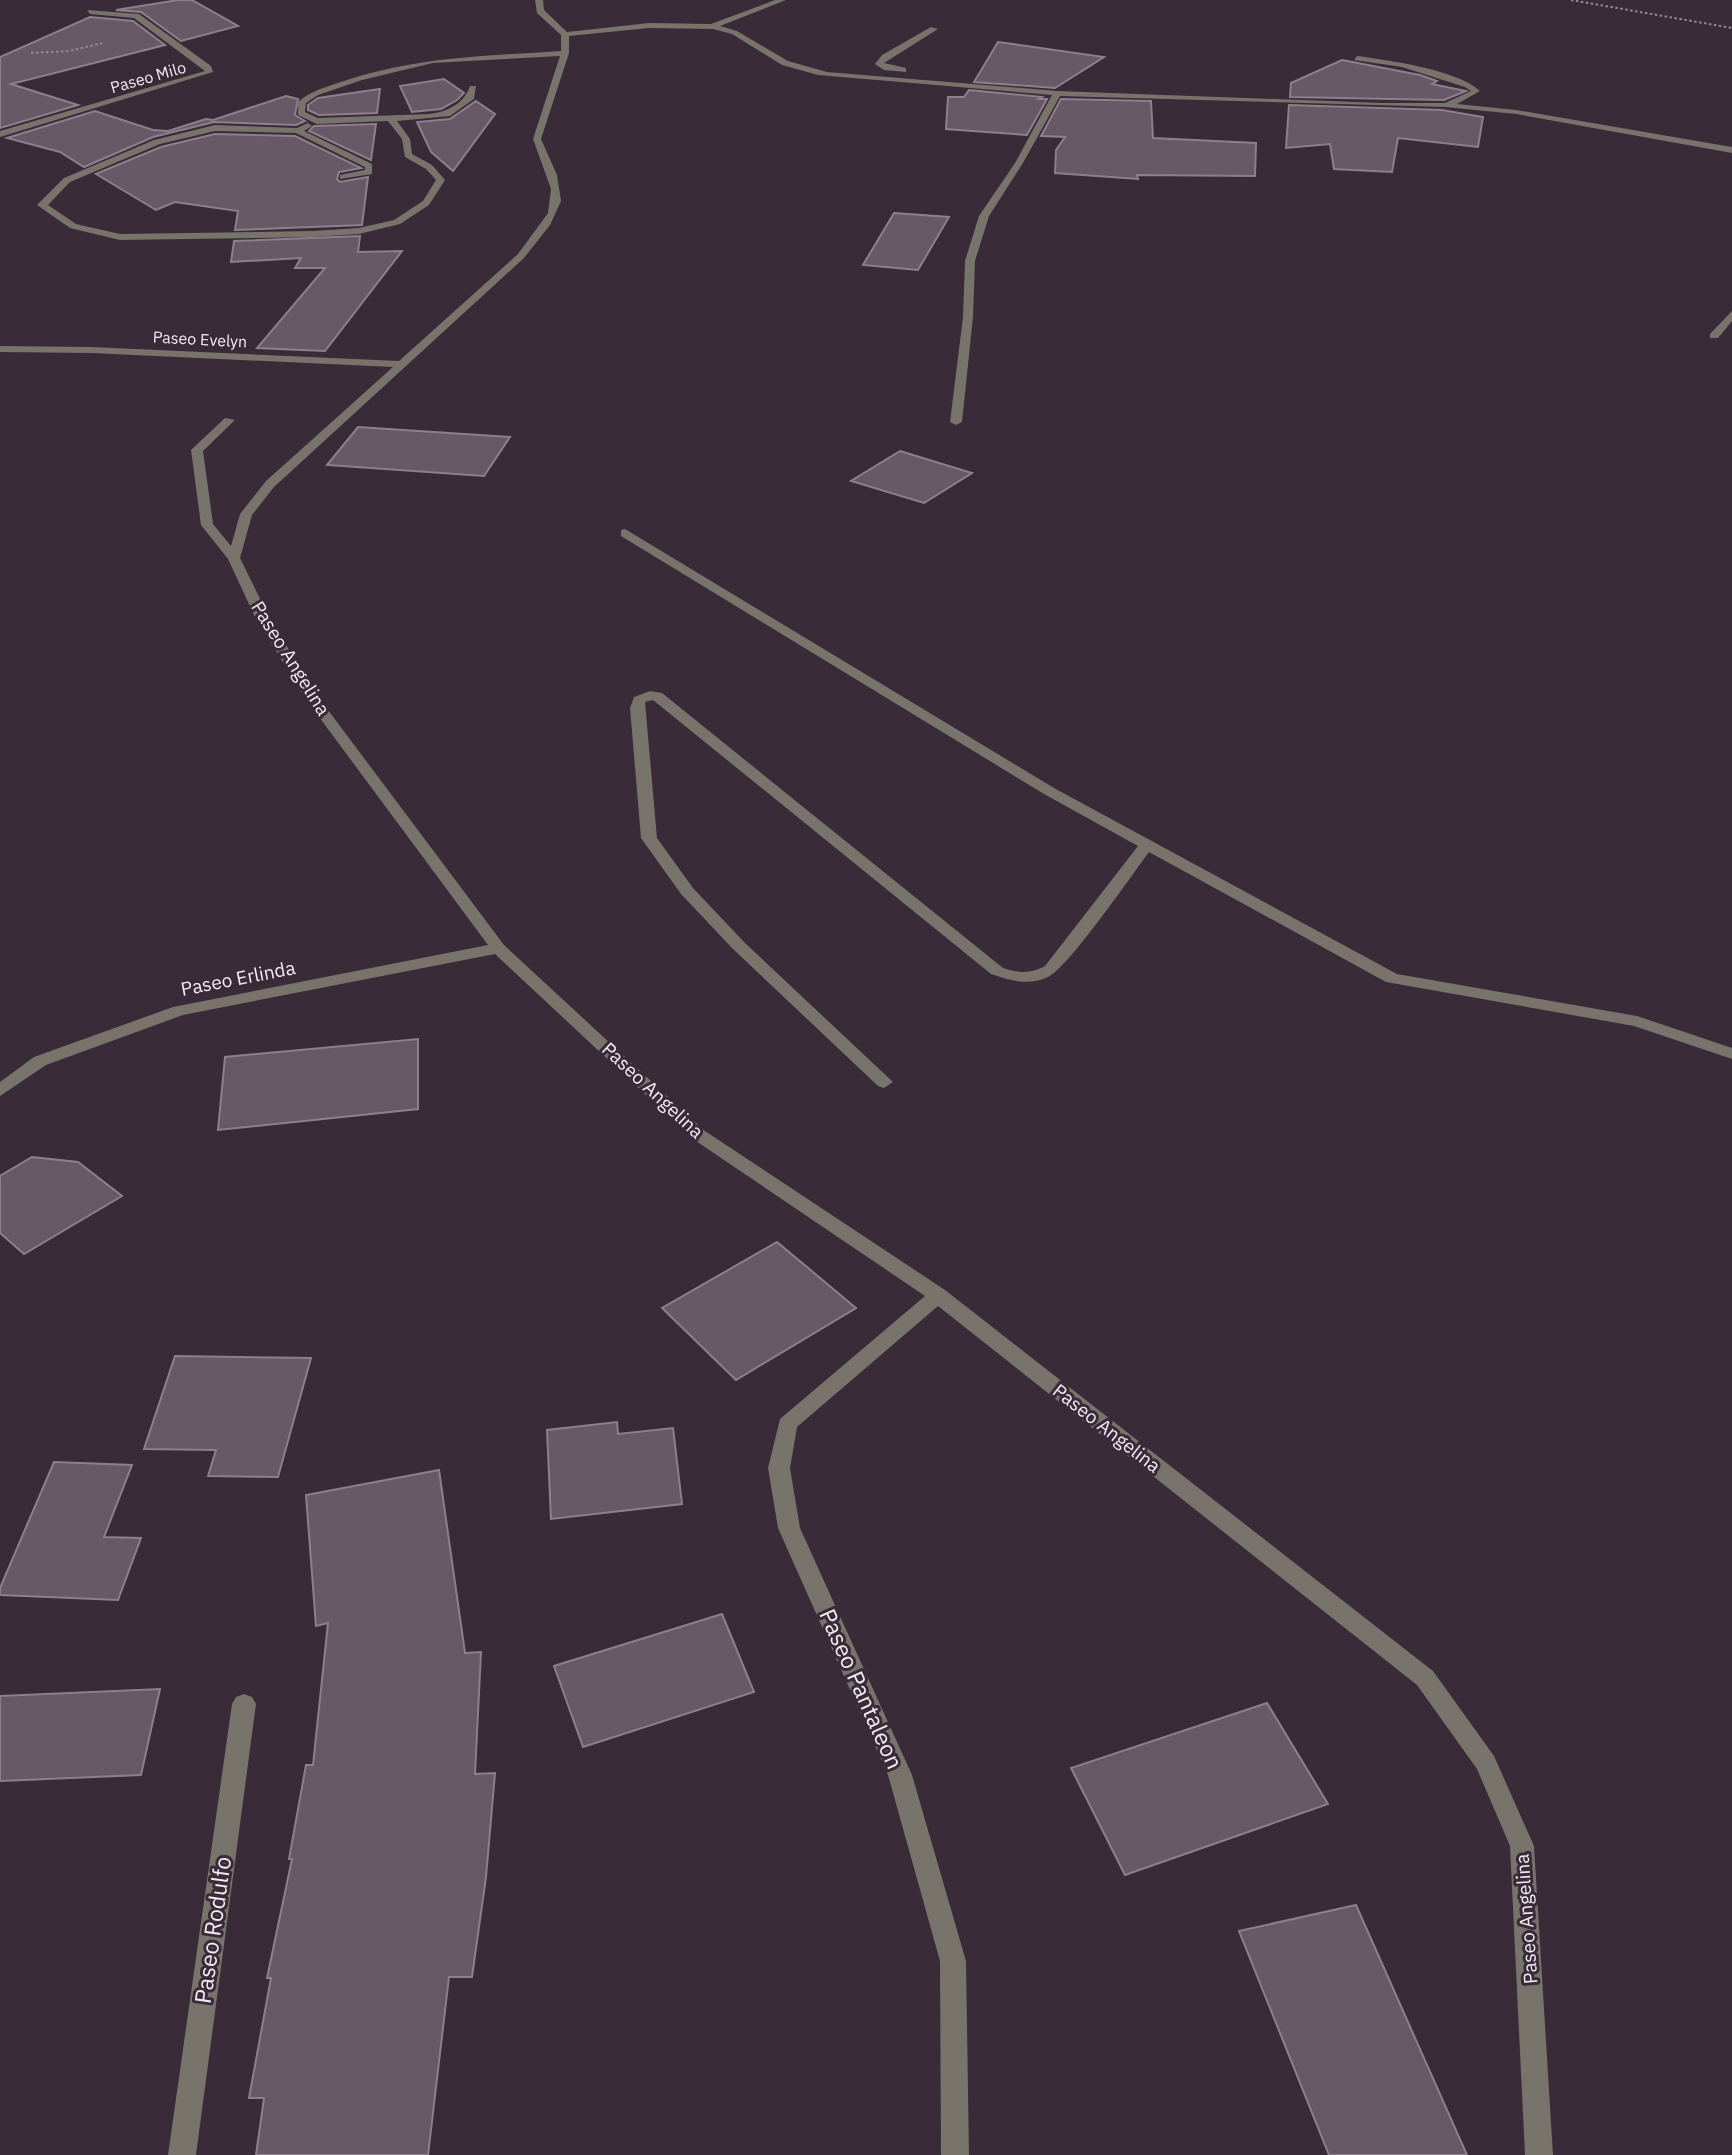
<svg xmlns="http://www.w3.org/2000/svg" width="1732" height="2155" viewBox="0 0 1732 2155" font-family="'IBM Plex Sans',sans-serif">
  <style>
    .building { fill: #685967; stroke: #8f7f8e; stroke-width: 2 }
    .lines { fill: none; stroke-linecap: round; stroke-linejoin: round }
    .path { stroke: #958a94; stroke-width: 2; stroke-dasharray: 2.5 2.5; stroke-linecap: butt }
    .minor { fill: #78736b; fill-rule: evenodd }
    .labels { text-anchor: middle; stroke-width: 6; stroke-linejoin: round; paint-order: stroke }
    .far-street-label { font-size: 16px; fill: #f2eaf2; stroke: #392b38 }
    .street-label { font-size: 19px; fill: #f2eaf2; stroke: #392b38 }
    .near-street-label { font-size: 23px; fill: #f2eaf2; stroke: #392b38 }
  </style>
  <rect width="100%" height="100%" fill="#392b38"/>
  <g class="building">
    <path d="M 178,0 L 192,0 L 238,26 L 181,41 L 141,12 L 116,10 Z"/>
    <path d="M 90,17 L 133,21 L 165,45 L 11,84 L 78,105 L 0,128 L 0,57 Z"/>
    <path d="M 998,42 L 1104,57 L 1055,88 L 974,82 Z"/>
    <path d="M 1342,60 L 1420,75 L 1437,81 L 1432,84 L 1466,91 L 1444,100 L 1290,97 L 1291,83 Z"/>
    <path d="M 444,79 L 464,93 L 457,100 L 441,109 L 412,112 L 400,86 Z"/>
    <path d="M 380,89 L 377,113 L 319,115 L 308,110 L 308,105 L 318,98 Z"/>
    <path d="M 969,90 L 1042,97 L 1039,99 L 1047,99 L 1027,135 L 946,129 L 948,97 L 964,97 Z"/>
    <path d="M 286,96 L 298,99 L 295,115 L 305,121 L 296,125 L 214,122 L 153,137 L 84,167 L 60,152 L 7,138 L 95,111 L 153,130 L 168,131 L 206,119 L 213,120 Z"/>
    <path d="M 1061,99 L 1151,101 L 1153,138 L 1256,143 L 1255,176 L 1137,175 L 1138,179 L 1055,173 L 1056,150 L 1065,137 L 1041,136 Z"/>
    <path d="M 476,101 L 495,114 L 453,171 L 431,152 L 417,122 L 450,119 Z"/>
    <path d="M 1289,105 L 1442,110 L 1483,117 L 1478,147 L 1398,138 L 1392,172 L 1334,169 L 1330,144 L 1286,148 Z"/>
    <path d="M 376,124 L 371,160 L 309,131 L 314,126 Z"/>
    <path d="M 215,134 L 295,136 L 361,168 L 339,172 L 337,179 L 340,182 L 368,177 L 362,225 L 235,230 L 238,211 L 175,202 L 156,210 L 96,174 L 161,147 Z"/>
    <path d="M 894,213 L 949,217 L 918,270 L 863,265 Z"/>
    <path d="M 360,236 L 358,252 L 402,251 L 325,351 L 257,348 L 325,268 L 295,268 L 301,258 L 231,262 L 234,241 Z"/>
    <path d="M 358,427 L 510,437 L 484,476 L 327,465 Z"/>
    <path d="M 900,451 L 972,473 L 924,503 L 851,481 Z"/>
    <path d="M 418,1039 L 418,1109 L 218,1130 L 225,1057 Z"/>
    <path d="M 32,1157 L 78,1162 L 122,1196 L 24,1254 L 0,1233 L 0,1176 Z"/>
    <path d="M 777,1242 L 856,1308 L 736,1380 L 662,1308 Z"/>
    <path d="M 175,1356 L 311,1358 L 278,1477 L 208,1476 L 216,1450 L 144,1449 Z"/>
    <path d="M 617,1422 L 618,1434 L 673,1428 L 682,1504 L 551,1519 L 547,1430 Z"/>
    <path d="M 54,1462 L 132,1465 L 104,1537 L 141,1538 L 118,1600 L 0,1595 L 0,1588 Z"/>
    <path d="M 439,1470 L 465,1653 L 481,1652 L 475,1774 L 495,1773 L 486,1877 L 472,1977 L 449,1977 L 428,2155 L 256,2155 L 264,2098 L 249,2098 L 271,1978 L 267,1978 L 292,1859 L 289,1859 L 306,1765 L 313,1765 L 328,1623 L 316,1626 L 306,1495 Z"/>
    <path d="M 722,1614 L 754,1692 L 583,1747 L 554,1666 Z"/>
    <path d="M 160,1689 L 141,1775 L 0,1781 L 0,1696 Z"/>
    <path d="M 1267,1703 L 1328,1804 L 1125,1875 L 1071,1768 Z"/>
    <path d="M 1356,1905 L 1467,2155 L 1329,2155 L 1239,1931 Z"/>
  </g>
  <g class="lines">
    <g class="path">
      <path d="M 1571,0 L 1732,28"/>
      <path d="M 31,53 L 69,51 L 103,43"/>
    </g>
    <g class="minor">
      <path d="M 535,0 L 543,0 L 544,10 L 567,32 L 649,23 L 711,24 L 775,0 L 786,0 L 720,26 L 737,31 L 788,61 L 827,72 L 1057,91 L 1383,103 L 1445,103 L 1471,91 L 1465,87 L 1402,67 L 1354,60 L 1357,56 C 1388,60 1458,70 1480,91 L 1457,104 L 1516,110 L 1732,147 L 1732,153 L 1516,114 L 1445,107 L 1060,96 L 1023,163 L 989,216 L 975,261 L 973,317 L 962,422 L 956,425 L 950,422 L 963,317 L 965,261 L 979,216 L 1015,163 L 1052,95 L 818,75 L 782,65 L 732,34 L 713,29 L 649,28 L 569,36 L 569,53 L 541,139 L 557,175 L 561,201 L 550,225 L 524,258 L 274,487 L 252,515 L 240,558 L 269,617 L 316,694 L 504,945 L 705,1131 L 945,1290 L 1433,1671 L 1494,1756 L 1534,1846 L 1553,2155 L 1525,2155 L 1510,1846 L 1477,1769 L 1417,1685 L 938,1306 L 797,1427 L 790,1468 L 800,1528 L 912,1775 L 966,1961 L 969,2155 L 941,2155 L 940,1961 L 888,1775 L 778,1528 L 768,1468 L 780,1419 L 925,1296 L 693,1139 L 495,954 L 183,1015 L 46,1065 L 0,1096 L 0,1082 L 34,1057 L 173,1007 L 488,945 L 305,698 L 255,617 L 228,559 L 201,525 L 191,450 L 225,418 L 235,420 L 203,451 L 213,524 L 231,546 L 240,514 L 266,481 L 393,367 L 92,353 L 0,352 L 0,346 L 92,347 L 399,361 L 518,254 L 548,213 L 551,189 L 533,139 L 560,56 L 433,63 L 362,80 L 318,95 L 306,103 L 305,112 L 318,118 L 429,114 C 447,112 464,104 470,86 L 476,86 L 474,99 L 450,116 L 397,121 L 410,139 L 412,154 L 432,165 L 445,180 L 429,205 L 400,224 L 359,234 L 313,237 L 120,240 L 70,228 L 37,205 L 64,178 L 154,140 L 215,125 L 297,128 L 308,123 L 312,126 L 304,131 L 372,164 L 372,174 L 340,179 L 340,175 L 365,170 L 365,167 L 296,133 L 215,131 L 160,144 L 70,182 L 48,205 L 76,224 L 120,234 L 313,231 L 359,228 L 394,220 L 423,201 L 436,180 L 426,169 L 405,157 L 402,139 L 388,121 L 317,124 L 298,115 L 298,102 C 310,91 326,87 341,82 C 415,57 485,56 561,51 L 561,35 L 537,13 Z"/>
      <path d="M 87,10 L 139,14 L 211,66 L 213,72 L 0,137 L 0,131 L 205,71 L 134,18 L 90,14 Z"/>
      <path d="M 931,27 L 938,29 L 884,63 L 906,68 L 906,72 L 884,70 L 875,64 L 882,55 Z"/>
      <path d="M 1732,311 L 1732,321 L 1718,338 L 1710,338 L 1710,334 Z"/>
      <path d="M 625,529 L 1054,788 L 1397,974 L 1637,1016 L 1732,1048 L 1732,1059 L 1634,1026 L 1386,982 L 1149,852 C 1132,875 1068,968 1048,977 C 1029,986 1011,981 991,974 L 653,700 L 645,702 L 657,838 L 693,888 L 745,943 L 893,1082 L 884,1088 L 878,1086 L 733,949 L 681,894 L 641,838 L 630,708 L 634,697 L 650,691 L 662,693 L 1003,968 C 1019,973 1030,974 1045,966 L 1138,846 L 1044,794 L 621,536 L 621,530 Z"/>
      <path d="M 244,1694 L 252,1697 L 256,1704 L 196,2155 L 168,2155 L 232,1704 L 236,1697 Z"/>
    </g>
  </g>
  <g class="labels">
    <g class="far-street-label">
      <text transform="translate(148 77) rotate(-16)" y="6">Paseo Milo</text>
      <text transform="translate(200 339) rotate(3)" y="6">Paseo Evelyn</text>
    </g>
    <g class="street-label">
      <text transform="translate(291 658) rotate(58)" y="7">Paseo Angelina</text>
      <text transform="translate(238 978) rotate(-11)" y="7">Paseo Erlinda</text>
      <text transform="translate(653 1090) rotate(43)" y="7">Paseo Angelina</text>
      <text transform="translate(1107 1428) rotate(38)" y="7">Paseo Angelina</text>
      <text transform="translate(1526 1919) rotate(-94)" y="7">Paseo Angelina</text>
    </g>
    <g class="near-street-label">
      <text transform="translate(861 1689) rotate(66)" y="8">Paseo Pantaleon</text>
      <text transform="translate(213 1930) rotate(-82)" y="8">Paseo Rodulfo</text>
    </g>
  </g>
</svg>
